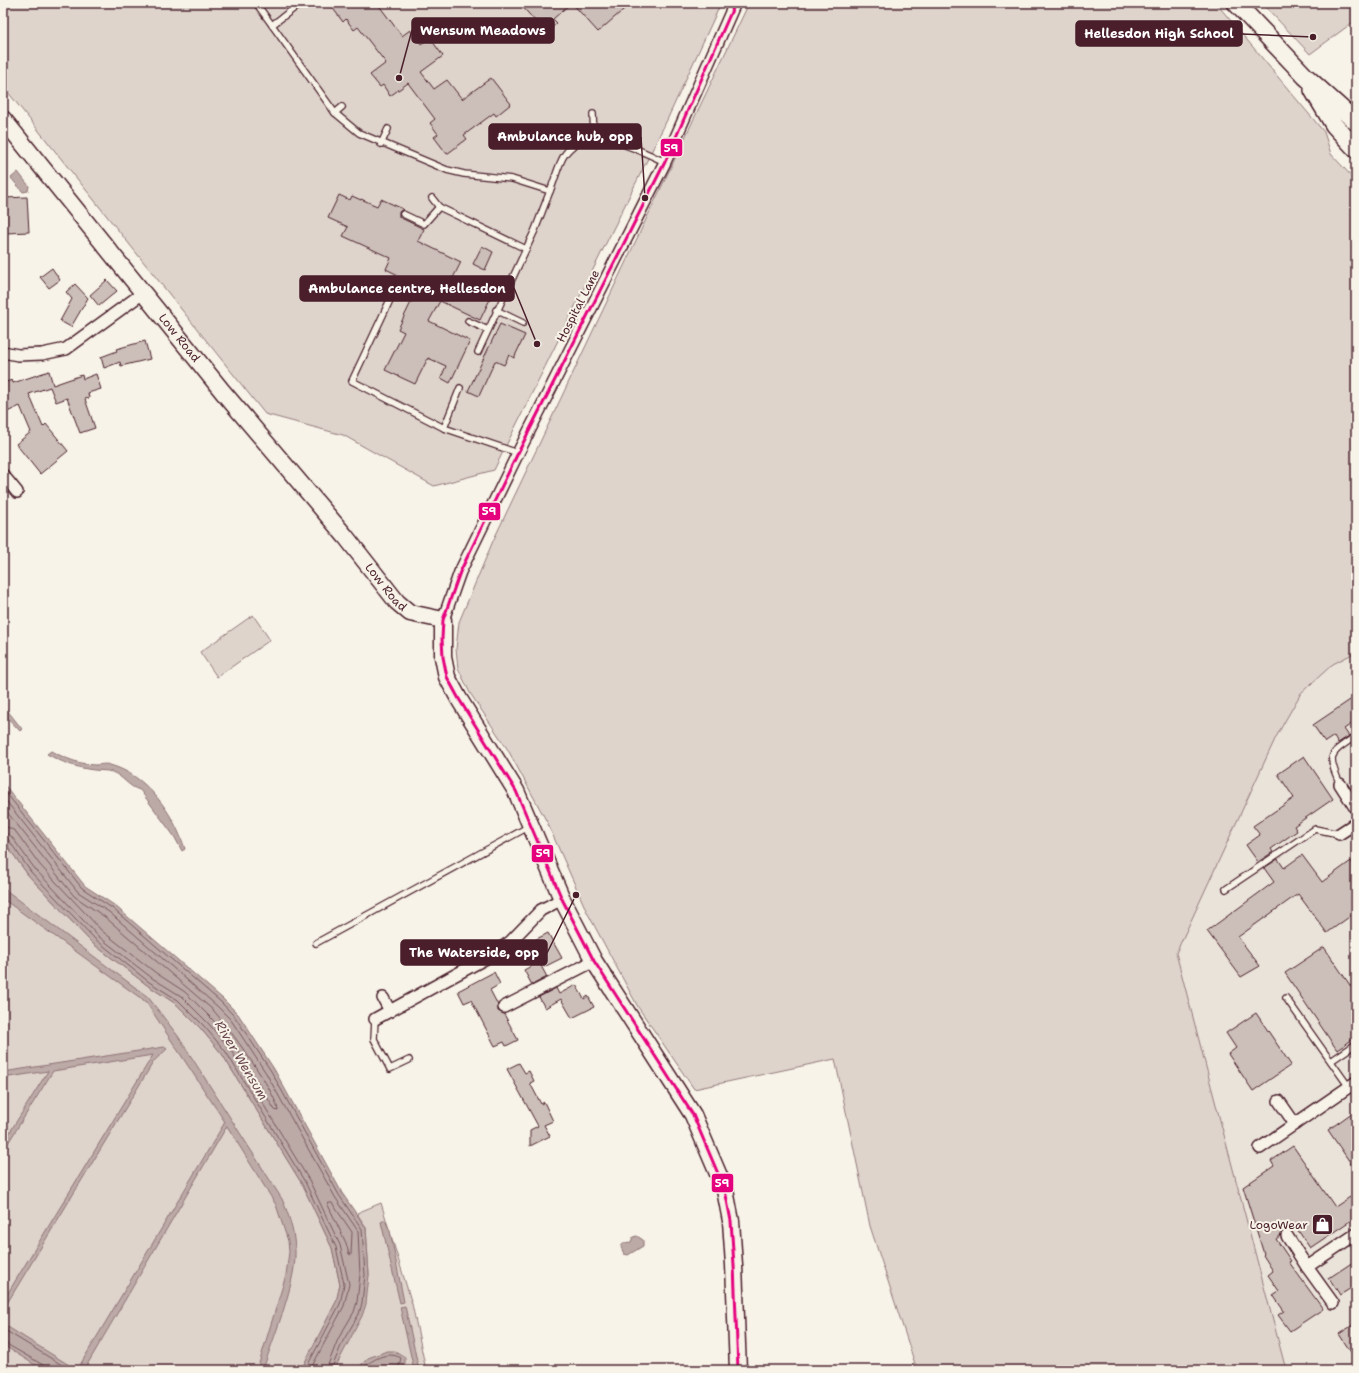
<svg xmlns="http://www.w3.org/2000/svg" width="1359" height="1373" viewBox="0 0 1359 1373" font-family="'Shantell Sans',sans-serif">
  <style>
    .built { fill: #eae3da }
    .green { fill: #ded4cc; stroke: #947a7c }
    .water { fill: #bcaaa7; stroke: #8e7275 }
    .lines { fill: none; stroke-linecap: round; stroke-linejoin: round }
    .shore { stroke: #78575d; stroke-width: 1 }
    .building { fill: #ccbfb9; stroke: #4a1f2b }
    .lane-casing { stroke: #4a1f2b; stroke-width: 8 }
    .street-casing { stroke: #4a1f2b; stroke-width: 14 }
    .secondary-casing { stroke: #4a1f2b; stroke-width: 19 }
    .primary-casing { stroke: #4a1f2b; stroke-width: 20 }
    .lane { stroke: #f7f3e8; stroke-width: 5.5 }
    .street { stroke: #f7f3e8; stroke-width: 11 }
    .secondary { stroke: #f7f3e8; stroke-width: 16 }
    .primary { stroke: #f7f3e8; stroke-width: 17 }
    .bus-1-casing { stroke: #f7f3e8; stroke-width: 6 }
    .bus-1 { stroke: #e5007d; stroke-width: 3 }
    .labels { text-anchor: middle; stroke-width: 4; stroke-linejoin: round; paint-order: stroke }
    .street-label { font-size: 12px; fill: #4a1f2b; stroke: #f7f3e8 }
    .poi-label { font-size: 12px; fill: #4a1f2b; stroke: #f7f3e8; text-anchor: end }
    .water-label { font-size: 13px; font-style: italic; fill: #6c4950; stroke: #f7f3e8 }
    .leader { fill: none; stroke: #4a1f2b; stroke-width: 1.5 }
    .callout-dot { fill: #4a1f2b; stroke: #f7f3e8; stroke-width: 1.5 }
    .callout { fill: #4a1f2b; stroke: #4a1f2b; stroke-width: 1.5 }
    .callout-label { font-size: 13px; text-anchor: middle; font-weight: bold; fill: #fff }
    .line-badge { stroke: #f7f3e8; stroke-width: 1.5 }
    .badge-label { font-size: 11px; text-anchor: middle; font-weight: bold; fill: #fff }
  </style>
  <rect width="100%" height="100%" fill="#f7f3e8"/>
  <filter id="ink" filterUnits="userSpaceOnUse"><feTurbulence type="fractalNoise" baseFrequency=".025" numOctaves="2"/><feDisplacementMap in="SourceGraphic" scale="8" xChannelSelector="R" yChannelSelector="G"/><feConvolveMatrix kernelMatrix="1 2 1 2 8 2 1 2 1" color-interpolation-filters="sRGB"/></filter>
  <g filter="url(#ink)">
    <path class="built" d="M 1356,652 L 1356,1370 L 1286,1370 L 1176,953 L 1276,737 L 1301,693 L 1333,664 Z"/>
    <g class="green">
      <path d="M 3,3 L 721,3 L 667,120 L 494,470 L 434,486 L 343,435 L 265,414 L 3,86 Z"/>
      <path d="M 749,3 L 1216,3 L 1324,132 L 1331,154 L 1356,181 L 1356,652 L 1333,664 L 1301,693 L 1276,737 L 1176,953 L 1286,1370 L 917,1370 L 870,1226 L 835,1059 L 694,1089 L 638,1007 L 587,912 L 547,822 L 508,750 L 470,693 L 458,668 L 456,649 L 459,622 L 493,541 Z"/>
      <path d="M 1262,3 L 1356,3 L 1356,20 L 1310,54 Z"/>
      <path d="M 253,615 L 270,640 L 217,677 L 200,652 Z"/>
      <path d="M 3,840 L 28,875 L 92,943 L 147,985 L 176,1004 L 201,1029 L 222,1054 L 302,1184 L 332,1248 L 340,1285 L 336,1302 L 301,1370 L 3,1370 Z"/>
      <path d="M 381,1203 L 412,1304 L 426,1370 L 334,1370 L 346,1343 L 369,1275 L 366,1228 L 357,1213 Z"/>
    </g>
    <g class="water">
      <path d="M 18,172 L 29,186 L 28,191 L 23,192 L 11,178 Z"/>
      <path d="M 3,705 L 22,729 L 20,731 L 3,713 Z"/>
      <path d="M 51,751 C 65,758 78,764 95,765 C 100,765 105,763 110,765 C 147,775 174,814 185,849 L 182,851 L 174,836 L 140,790 C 128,787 123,776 112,772 C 106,770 100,771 94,770 C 77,768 61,762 47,754 Z"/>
      <path d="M 3,783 L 85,886 L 114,905 L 223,999 L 238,1014 L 274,1069 L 342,1193 L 366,1228 L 369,1275 L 366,1304 L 362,1316 L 334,1370 L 301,1370 L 336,1302 L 340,1285 L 332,1248 L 302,1184 L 222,1054 L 201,1029 L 176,1004 L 147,985 L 92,943 L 28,875 L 3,840 Z"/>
      <path d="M 3,888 L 148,997 L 178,1036 L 282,1199 C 290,1217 296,1238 295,1258 C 293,1291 273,1338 263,1370 L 257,1370 L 286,1275 L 289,1252 L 288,1241 L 276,1205 L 227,1126 L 84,1370 L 43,1370 L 3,1345 L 3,1324 L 77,1370 L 225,1122 L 146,1002 L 3,899 Z"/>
      <path d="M 164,1047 L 167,1049 L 154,1061 L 3,1310 L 3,1301 L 153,1055 L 53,1071 L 3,1151 L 3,1143 L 48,1071 L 3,1078 L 3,1072 Z"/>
      <path d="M 385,1220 L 390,1231 L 404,1302 L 400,1303 L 381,1222 Z"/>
      <path d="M 637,1236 L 643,1240 L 643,1246 L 628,1255 L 624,1254 L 621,1247 L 623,1243 L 631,1242 L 633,1237 Z"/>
      <path d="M 405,1306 L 419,1370 L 414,1370 L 400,1307 Z"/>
      <path d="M 387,1351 L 395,1351 L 405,1357 L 405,1364 L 402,1370 L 356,1370 L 368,1358 Z"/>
    </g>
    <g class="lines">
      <g class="shore">
        <path d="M 3,789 L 82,888 L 112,908 L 221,1002 L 235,1017 L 271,1071 L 339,1195 L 362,1229 L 365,1275 L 362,1303 L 359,1314 L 343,1341 L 331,1370"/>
        <path d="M 3,797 L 78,892 L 109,912 L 217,1006 L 231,1020 L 266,1073 L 335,1197 L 358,1231 L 360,1275 L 357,1302 L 354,1312 L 338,1339 L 326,1370"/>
        <path d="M 3,807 L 74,896 L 105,917 L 213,1010 C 226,1024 278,1094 278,1111 L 275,1110 L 235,1046 L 212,1019 L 185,992 L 156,973 L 102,931 L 40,865 L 16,832 L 10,828 L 3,827"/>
        <path d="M 3,833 L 11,836 L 35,869 L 98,936 L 152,978 L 181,996 L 208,1023 L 230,1049 L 309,1180 L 340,1245 L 349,1284 L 344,1306 L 310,1370"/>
        <path d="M 3,838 L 8,839 L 31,872 L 95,939 L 149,982 L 178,1000 L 204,1026 L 226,1052 L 305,1182 L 336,1247 L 344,1284 L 340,1304 L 305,1370"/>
        <path d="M 329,1203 L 332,1203 L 352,1232 L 351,1255 L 349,1254 L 346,1243 L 328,1205 Z"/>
        <path d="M 3,1329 L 70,1370"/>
        <path d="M 3,1342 L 43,1365 L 45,1370"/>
        <path d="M 361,1370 C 371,1360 387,1350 401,1358 L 398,1370"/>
      </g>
    </g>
    <g class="building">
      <path d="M 329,3 L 377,3 L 402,36 L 410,30 L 421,44 L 430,38 L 443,56 L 421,72 L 434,89 L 447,80 L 462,99 L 491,78 L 511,104 L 496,116 L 494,113 L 464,135 L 467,139 L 447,154 L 434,137 L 438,134 L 430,123 L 435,119 L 408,83 L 390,96 L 383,85 L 380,87 L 370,75 L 386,63 L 358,27 L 354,30 L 346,19 L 343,22 Z"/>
      <path d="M 519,3 L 571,3 L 553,19 L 557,23 L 546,33 Z"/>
      <path d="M 572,3 L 631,3 L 598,32 Z"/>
      <path d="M 339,195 L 350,200 L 352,196 L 361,200 L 361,199 L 377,206 L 381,199 L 403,209 L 399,212 L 399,217 L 424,229 L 418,241 L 461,262 L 451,282 L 478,295 L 482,288 L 493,293 L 480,320 L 440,301 L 429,321 L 470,341 L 450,383 L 441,378 L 446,366 L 428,358 L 415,384 L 385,370 L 404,332 L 398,329 L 415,294 L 392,283 L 396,274 L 386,269 L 391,258 L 343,236 L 348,227 L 328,218 Z"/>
      <path d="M 27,197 L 29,232 L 6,233 L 4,198 Z"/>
      <path d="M 482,246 L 493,252 L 485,270 L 473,264 Z"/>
      <path d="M 52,268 L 60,280 L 49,288 L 40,277 Z"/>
      <path d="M 107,280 L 117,291 L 99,306 L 90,295 Z"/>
      <path d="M 75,284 L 88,298 L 71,327 L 60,321 L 72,299 L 66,292 Z"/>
      <path d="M 500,324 L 525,335 L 514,358 L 509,355 L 504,365 L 495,361 L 479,396 L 468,391 Z"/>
      <path d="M 145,341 L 150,359 L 121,366 L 120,362 L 104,368 L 101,357 L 117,351 L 116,349 Z"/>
      <path d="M 49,371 L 53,385 L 82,375 L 83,379 L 96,374 L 101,389 L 88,393 L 89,398 L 85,399 L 95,428 L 80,433 L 67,398 L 56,402 L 50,387 L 29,394 L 43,427 L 46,424 L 68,451 L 40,474 L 16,444 L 31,432 L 20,406 L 3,414 L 3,383 L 12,380 L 13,383 Z"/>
      <path d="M 1356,696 L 1356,721 L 1344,729 L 1349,736 L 1338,743 L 1334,736 L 1325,742 L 1313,725 Z"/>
      <path d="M 1304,756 L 1333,799 L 1294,826 L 1297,831 L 1271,849 L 1273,852 L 1258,862 L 1246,845 L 1260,835 L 1253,826 L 1294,798 L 1278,774 Z"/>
      <path d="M 1302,855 L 1322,882 L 1351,861 L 1356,868 L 1356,912 L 1327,933 L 1298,894 L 1238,937 L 1260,966 L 1241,977 L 1207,931 L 1274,882 L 1264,868 L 1278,859 L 1284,868 Z"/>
      <path d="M 548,933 L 562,958 L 544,967 L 531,942 Z"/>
      <path d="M 1324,947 L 1352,988 L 1356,985 L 1356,1037 L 1337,1050 L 1285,973 Z"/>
      <path d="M 539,962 L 547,977 L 532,985 L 524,970 Z"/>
      <path d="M 494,972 L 500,984 L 490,990 L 498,1005 L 498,1011 L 504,1014 L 518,1040 L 506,1046 L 504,1042 L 495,1046 L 471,1000 L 464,1003 L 458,991 Z"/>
      <path d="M 576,985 L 584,999 L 588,996 L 594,1007 L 572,1018 L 561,999 L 545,1008 L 539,997 L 556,988 L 559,994 Z"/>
      <path d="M 1256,1013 L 1291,1065 L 1253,1091 L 1228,1054 L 1236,1048 L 1226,1033 Z"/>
      <path d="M 519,1063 L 525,1073 L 529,1071 L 534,1081 L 530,1083 L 541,1104 L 544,1102 L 553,1121 L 544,1125 L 550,1136 L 530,1146 L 530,1130 L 538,1126 L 507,1069 Z"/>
      <path d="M 1356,1110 L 1356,1171 L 1328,1130 Z"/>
      <path d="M 1293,1146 L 1335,1207 L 1356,1193 L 1356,1217 L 1310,1248 L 1295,1226 L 1290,1230 L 1283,1230 L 1280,1236 L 1276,1239 L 1291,1261 L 1289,1262 L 1323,1309 L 1290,1331 L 1278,1315 L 1284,1311 L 1273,1295 L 1279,1291 L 1268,1275 L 1273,1271 L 1263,1255 L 1264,1254 L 1243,1187 L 1274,1166 L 1271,1161 Z"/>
      <path d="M 1356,1260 L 1356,1285 L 1340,1295 L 1329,1278 Z"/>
      <path d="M 1356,1323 L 1356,1360 L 1339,1334 Z"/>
    </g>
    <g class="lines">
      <defs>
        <g id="lane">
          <path d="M 256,3 L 272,25"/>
          <path d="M 301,3 L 272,25 L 335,113 L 359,133 L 447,170 L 464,174 L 512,179 L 550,191 C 555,180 558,164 565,154 C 588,122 639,150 665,162"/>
          <path d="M 335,113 L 342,107"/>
          <path d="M 593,114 L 594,138"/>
          <path d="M 381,144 L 388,129"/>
          <path d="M 432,198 L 439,207"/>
          <path d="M 403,214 L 424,224 L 439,207 L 526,249"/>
          <path d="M 388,292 L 390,300 L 352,381 L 444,428 L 518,453"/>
          <path d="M 496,310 L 523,323"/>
          <path d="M 468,321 L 488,330"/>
          <path d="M 478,352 L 535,230 L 550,191"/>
          <path d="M 444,428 L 460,388"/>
          <path d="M 1340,784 C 1326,753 1330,754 1356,736"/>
          <path d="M 1226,889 L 1315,829 L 1339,834"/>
          <path d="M 316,943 L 530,826"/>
          <path d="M 1286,998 L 1349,1087"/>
          <path d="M 375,1019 L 374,1039 L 390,1069 L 409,1060"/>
          <path d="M 1331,1061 L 1356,1044"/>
        </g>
        <g id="street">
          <path d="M 1351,144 L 1356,132"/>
          <path d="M 3,352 L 18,355 L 42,354 L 66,349 L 143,293"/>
          <path d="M 3,475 L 17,492"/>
          <path d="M 443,620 L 460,572 L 518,453 L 665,162 L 735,3"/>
          <path d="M 1340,784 L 1356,809"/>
          <path d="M 1339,834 L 1356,823"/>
          <path d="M 383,998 L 390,1011"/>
          <path d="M 504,1007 L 594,961"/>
          <path d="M 375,1019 L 488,957 L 510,942 L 541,910 L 562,899"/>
          <path d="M 1279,1101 L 1295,1124"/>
          <path d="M 1260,1148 L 1356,1082"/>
          <path d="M 1287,1236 L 1307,1267"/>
          <path d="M 1333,1303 L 1307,1267 L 1356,1234"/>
        </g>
        <g id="secondary">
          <path id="s1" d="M 3,119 L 223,392 L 346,537 L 397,602 L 410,613 L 443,620 L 443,657 L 447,677 L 459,699 L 516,791 L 562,899 L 594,961 L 693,1115 L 725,1190 L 731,1221 L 734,1265 L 738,1370"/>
        </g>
        <g id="primary">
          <path d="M 1236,3 L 1305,76 L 1356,122"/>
          <path d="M 1313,90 L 1334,125 L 1356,149"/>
        </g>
      </defs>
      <use href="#lane" class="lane-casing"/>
      <use href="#street" class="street-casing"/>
      <use href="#secondary" class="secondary-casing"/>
      <use href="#primary" class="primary-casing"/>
      <use href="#lane" class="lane"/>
      <use href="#street" class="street"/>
      <use href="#secondary" class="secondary"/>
      <use href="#primary" class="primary"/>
      <defs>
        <path id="bus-1" d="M 735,3 L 665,162 L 518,453 L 460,572 L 443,620 L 442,639 L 443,657 L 447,677 L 459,699 L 516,791 L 562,899 L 594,961 L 693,1115 L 725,1190 L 731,1221 L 734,1265 L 738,1370"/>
      </defs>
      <use href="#bus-1" class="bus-1-casing"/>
      <use href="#bus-1" class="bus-1"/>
    </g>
  </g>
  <defs>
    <symbol id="shop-square" viewBox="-11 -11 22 22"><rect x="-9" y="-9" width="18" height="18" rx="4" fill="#4a1f2b" stroke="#f7f3e8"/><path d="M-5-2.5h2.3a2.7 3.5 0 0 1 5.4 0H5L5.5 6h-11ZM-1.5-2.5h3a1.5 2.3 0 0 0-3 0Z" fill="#fff"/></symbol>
  </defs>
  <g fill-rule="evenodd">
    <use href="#shop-square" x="1310" y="1212" width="25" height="25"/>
  </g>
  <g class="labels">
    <g class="street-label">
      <text transform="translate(578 306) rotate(-63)" y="4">Hospital Lane</text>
      <text dy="4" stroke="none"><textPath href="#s1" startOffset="281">Low Road</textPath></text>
      <text dy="4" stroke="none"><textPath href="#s1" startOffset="605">Low Road</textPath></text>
    </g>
    <g class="poi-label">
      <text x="1308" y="1229">LogoWear</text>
    </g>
    <g class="water-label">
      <text transform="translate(242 1060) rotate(59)" y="5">River Wensum</text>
    </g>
  </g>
  <path class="leader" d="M399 78L412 30M1313 37L1242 34M645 198L641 137M537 344L514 288M576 895L547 953"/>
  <g class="callout-dot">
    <circle cx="399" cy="78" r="4"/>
    <circle cx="1313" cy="37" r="4"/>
    <circle cx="645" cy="198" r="4"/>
    <circle cx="537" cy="344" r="4"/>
    <circle cx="576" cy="895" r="4"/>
  </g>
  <g class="callout">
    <rect x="412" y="18" width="142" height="25" rx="4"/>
    <rect x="1076" y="21" width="166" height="25" rx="4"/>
    <rect x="489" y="124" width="152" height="25" rx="4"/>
    <rect x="300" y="276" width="214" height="25" rx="4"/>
    <rect x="401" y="940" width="146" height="25" rx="4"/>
  </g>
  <g class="callout-label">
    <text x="483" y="35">Wensum Meadows</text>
    <text x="1159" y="38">Hellesdon High School</text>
    <text x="565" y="141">Ambulance hub, opp</text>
    <text x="407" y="293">Ambulance centre, Hellesdon</text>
    <text x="474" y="957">The Waterside, opp</text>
  </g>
  <g class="line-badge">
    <rect x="660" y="138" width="23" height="19" rx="4" fill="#e5007d"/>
    <rect x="478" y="502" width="23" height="19" rx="4" fill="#e5007d"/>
    <rect x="531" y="844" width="23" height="19" rx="4" fill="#e5007d"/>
    <rect x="711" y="1173" width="23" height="20" rx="4" fill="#e5007d"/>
  </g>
  <g class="badge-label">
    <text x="671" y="152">59</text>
    <text x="489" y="515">59</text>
    <text x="543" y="857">59</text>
    <text x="722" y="1187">59</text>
  </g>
  <rect width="1359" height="1373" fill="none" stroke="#f7f3e8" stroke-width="16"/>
  <rect x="8" y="8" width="1343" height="1357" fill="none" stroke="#4a1f2b" stroke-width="1.5" filter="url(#ink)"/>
</svg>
